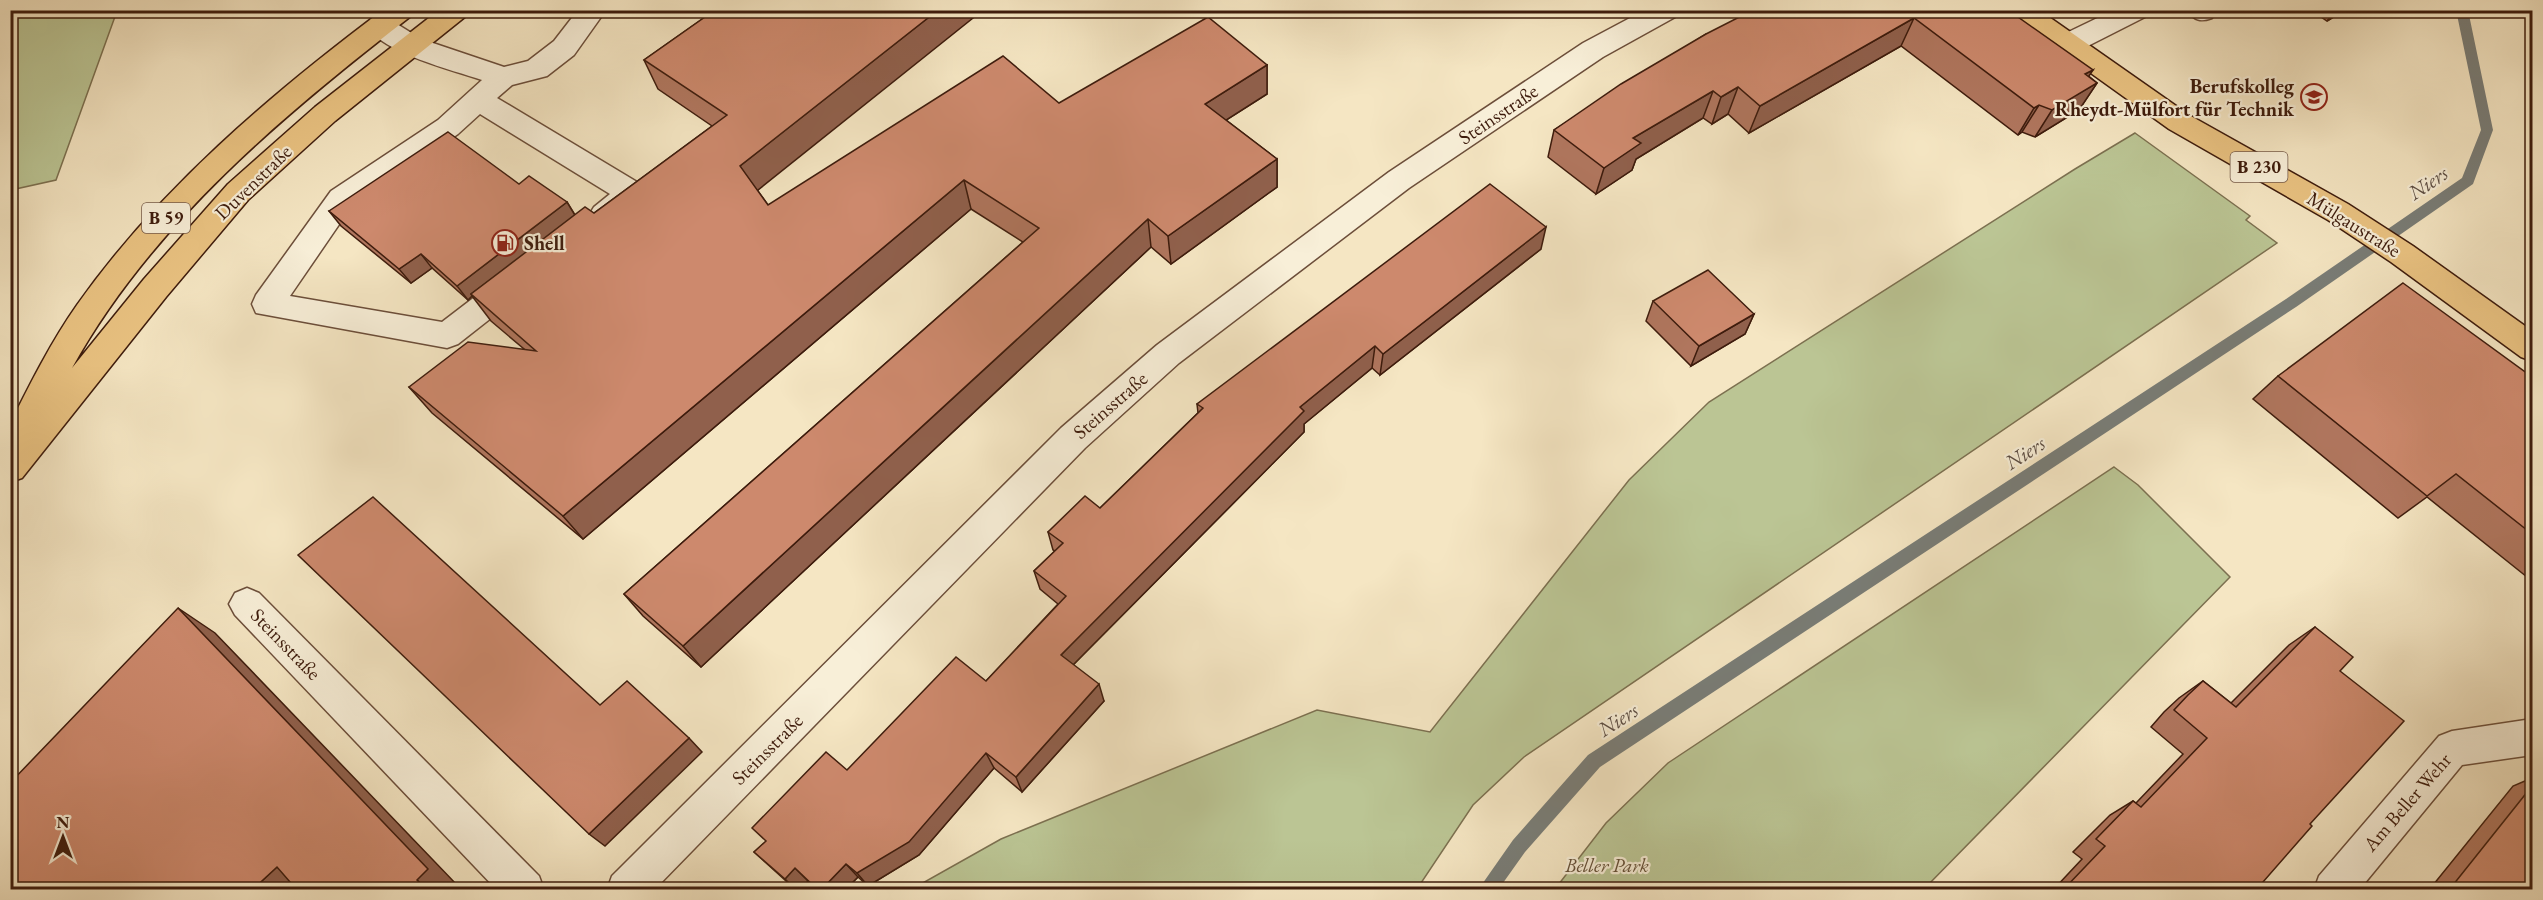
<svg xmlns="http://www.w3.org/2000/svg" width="2543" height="900" viewBox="0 0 2543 900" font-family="'EB Garamond',serif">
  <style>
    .green { fill: #bbc594; stroke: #7c7050; stroke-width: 1.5 }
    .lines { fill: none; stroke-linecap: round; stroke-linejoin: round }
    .stream { fill: #797d77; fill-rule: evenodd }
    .minor-casing { stroke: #6c4e3a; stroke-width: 3 }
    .major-casing { stroke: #3e1c0d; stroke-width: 3 }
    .minor { fill: #f8efd8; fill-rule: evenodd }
    .major { fill: #eac382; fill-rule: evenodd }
    .wall { fill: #b0765e; stroke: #3e1c0d; stroke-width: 1.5 }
    .shaded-wall { fill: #90604c; stroke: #3e1c0d; stroke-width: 1.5 }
    .building { fill: #cd896d; stroke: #3e1c0d; stroke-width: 1.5 }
    .labels { text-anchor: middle; stroke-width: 4.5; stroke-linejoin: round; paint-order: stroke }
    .shield { fill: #f8efd8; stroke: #765b4a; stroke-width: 1.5 }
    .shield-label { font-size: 18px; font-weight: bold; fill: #3e1c0d }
    .poi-label { font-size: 20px; font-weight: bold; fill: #3e1c0d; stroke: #f8efd8; text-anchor: end }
    .street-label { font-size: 20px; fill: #3e1c0d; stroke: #f8efd8 }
    .park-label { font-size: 20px; font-style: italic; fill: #644f36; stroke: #f8efd8 }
    .water-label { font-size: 21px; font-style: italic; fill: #5b4c42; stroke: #f8efd8 }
  </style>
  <rect width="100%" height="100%" fill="#f5e6c3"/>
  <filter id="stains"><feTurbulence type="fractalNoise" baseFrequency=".00333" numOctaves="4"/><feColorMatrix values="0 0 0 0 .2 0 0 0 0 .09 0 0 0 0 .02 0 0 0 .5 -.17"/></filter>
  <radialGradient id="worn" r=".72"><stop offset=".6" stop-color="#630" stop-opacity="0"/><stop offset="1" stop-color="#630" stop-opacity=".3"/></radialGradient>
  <g class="green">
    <path d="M 10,11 L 117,11 L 56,180 L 11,190 Z"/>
    <path d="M 2135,133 L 2250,216 L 2246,220 L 2277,243 L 1524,757 L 1473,805 L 1417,889 L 912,889 L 1001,839 L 1317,710 L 1430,732 L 1629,480 L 1709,402 L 2075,169 Z"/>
    <path d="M 2114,467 L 2138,485 L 2230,577 L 1924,889 L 1555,889 L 1606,823 L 1668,763 Z"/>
  </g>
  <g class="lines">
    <path class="stream" d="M 2456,10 L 2468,10 L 2493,130 L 2473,184 L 2296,307 L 1600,767 L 1525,852 L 1498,890 L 1478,890 L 1513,840 L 1588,755 L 2286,299 L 2462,178 L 2481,130 Z"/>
    <defs>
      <g id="minor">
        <path d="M 578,10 L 606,10 L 574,55 L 547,76 L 512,85 L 497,98 L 642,185 L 647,193 C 640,205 618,227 603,226 C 600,226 597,224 594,223 L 589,215 L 594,207 L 610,194 L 480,114 L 458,134 L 351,207 L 290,296 L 442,322 L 506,273 L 517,269 L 528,273 L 532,281 L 528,289 L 458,344 L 447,348 L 256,313 L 252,304 L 256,295 L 331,191 L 438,120 L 482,80 C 452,70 383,53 367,26 L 371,19 L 380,17 L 389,19 L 421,39 L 504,67 L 528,61 L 554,41 Z"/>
        <path d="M 1645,10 L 1681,10 L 1677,16 L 1603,57 L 1409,188 L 1179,363 L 1085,448 L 654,890 L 607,890 L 612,876 L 1061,428 L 1157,345 L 1389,172 L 1583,43 Z"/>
        <path d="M 2114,10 L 2151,10 L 2147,16 L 2078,51 L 2068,53 L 2058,51 L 2054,44 L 2058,37 Z"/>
        <path d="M 2188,10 L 2215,10 L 2216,12 L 2212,18 C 2201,22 2194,21 2188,10 Z"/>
        <path d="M 247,588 L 259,593 L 539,876 L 544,890 L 497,890 L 235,615 L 229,604 L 235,593 Z"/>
        <path d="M 2532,719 L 2532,755 L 2462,765 L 2359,890 L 2314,890 L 2319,876 L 2439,736 L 2452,731 Z"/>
      </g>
      <g id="major">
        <path d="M 383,10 L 415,10 L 411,16 C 284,114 151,225 72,368 L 144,279 L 228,184 L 315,107 L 439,10 L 470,10 L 466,16 L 335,121 L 248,200 L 166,297 L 22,478 L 10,482 L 10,443 L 13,440 L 10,436 L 10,424 C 30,384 51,342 77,305 C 159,189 270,95 383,10 Z"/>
        <path d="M 2007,10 L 2039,10 L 2189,115 L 2348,204 L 2413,246 L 2532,331 L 2532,361 L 2521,357 L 2391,262 L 2328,220 L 2169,129 L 2011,16 Z"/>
      </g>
    </defs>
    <use href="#minor" class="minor-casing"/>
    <use href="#major" class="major-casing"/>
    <use href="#minor" class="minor"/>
    <use href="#major" class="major"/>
  </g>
  <g class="wall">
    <path d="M 715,10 L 758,191 L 768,205 L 1059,103 L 1267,65 L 1267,94 L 1226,120 L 1277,159 L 1277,187 L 1171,264 L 1151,247 L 701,667 L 643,616 L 624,594 L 1023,242 L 971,209 L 583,539 L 432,413 L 409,387 L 524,349 L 491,321 L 472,296 L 468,300 L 432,268 L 411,283 L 341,226 L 329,211 L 519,184 L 567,202 L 575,215 L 594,213 L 712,126 L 658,89 L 644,60 Z"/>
    <path d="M 2008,10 L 2097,83 L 2079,110 L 2035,137 L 2022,132 L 2018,135 L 1901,46 L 1749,133 L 1728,114 L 1712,124 L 1703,118 L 1636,159 L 1632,170 L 1596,194 L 1548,157 L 1554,130 L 1706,34 Z"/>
    <path d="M 2311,10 L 2345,10 L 2327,21 Z"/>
    <path d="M 1541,249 L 1380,375 L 1372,368 L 1304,424 L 1304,432 L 1073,665 L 1104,701 L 1022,792 L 994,768 L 919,855 L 868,886 L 858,877 L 845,890 L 818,890 L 808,881 L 800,890 L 796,890 L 754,852 L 847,770 L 986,681 L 1058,604 L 1040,589 L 1034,571 L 1055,551 L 1053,550 L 1048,532 L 1100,508 L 1198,413 L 1197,404 Z"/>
    <path d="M 1653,301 L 1754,314 L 1745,334 L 1691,366 L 1646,321 Z"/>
    <path d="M 2278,376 L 2532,377 L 2532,581 L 2427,497 L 2398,518 L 2253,399 Z"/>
    <path d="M 2315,627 L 2340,671 L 2310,824 L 2256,890 L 2053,890 L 2082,859 L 2073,852 L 2110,815 L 2133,801 L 2136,803 L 2183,754 L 2151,727 L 2164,712 L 2179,698 L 2203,681 L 2231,703 L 2289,645 Z"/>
    <path d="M 2532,778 L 2532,890 L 2429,890 L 2513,786 Z"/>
  </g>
  <g class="shaded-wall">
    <path d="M 938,10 L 983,10 L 753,194 L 740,166 Z"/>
    <path d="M 2336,10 L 2345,10 L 2327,21 Z"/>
    <path d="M 1914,18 L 1901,46 L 1749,133 L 1760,106 Z"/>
    <path d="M 1267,65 L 1267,94 L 1206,133 L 1205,104 Z"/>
    <path d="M 2093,70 L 2076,95 L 2097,83 L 2079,110 L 2035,137 L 2052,110 L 2085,74 Z"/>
    <path d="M 1738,87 L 1728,114 L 1712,124 L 1721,97 Z"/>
    <path d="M 1713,91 L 1703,118 L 1636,159 L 1632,170 L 1596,194 L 1604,168 L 1633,138 Z"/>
    <path d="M 2039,105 L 2022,132 L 2018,135 L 2034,108 Z"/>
    <path d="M 1277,159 L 1277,187 L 1171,264 L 1168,236 Z"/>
    <path d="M 964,180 L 971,209 L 583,539 L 563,516 Z"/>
    <path d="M 567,202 L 576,217 L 471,294 L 472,296 L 468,300 L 457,286 Z"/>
    <path d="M 1148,219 L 1151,247 L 701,667 L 683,646 Z"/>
    <path d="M 1546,227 L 1541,249 L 1380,375 L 1383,354 Z"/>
    <path d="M 421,254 L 432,268 L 411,283 L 399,269 Z"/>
    <path d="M 1754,314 L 1745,334 L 1691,366 L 1699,346 Z"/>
    <path d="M 1375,346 L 1372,368 L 1304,424 L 1304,432 L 1066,672 L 1061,655 L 1300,407 Z"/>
    <path d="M 178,608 L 215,633 L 459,887 L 457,890 L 427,890 L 417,880 Z"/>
    <path d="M 1099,684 L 1104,701 L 1022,792 L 1016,777 Z"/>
    <path d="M 689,738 L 702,752 L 605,846 L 589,834 Z"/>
    <path d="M 986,753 L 994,768 L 919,855 L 868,886 L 857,873 Z"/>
    <path d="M 846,864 L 858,877 L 845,890 L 821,890 Z"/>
    <path d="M 277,867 L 309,890 L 252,890 Z"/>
    <path d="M 795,868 L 808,881 L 800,890 L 796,890 L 785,879 Z"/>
  </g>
  <g class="building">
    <path d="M 715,10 L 938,10 L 740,166 L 768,205 L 1003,56 L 1059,103 L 1208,17 L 1267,65 L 1205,104 L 1277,159 L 1168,236 L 1148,219 L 683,646 L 624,594 L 1039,228 L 964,180 L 563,516 L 409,387 L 468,342 L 536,351 L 471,294 L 585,207 L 594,213 L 727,115 L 644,60 Z"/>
    <path d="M 1753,10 L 2008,10 L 2093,70 L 2085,74 L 2097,83 L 2052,110 L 2039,105 L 2034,108 L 1914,18 L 1760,106 L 1738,87 L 1721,97 L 1713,91 L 1633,138 L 1641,143 L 1604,168 L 1554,130 L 1621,84 L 1706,34 Z"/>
    <path d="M 448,132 L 519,184 L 529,176 L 567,202 L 457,286 L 421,254 L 399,269 L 329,211 Z"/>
    <path d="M 1490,184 L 1546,227 L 1383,354 L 1375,346 L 1300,407 L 1304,411 L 1061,655 L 1099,684 L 1016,777 L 986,753 L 909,842 L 857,873 L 846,864 L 821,890 L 818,890 L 795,868 L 785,879 L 754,852 L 766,841 L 752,828 L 826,752 L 847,770 L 956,657 L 986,681 L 1066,596 L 1034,571 L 1063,543 L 1048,532 L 1085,496 L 1100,508 L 1203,408 L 1197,404 Z"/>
    <path d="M 1708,270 L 1754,314 L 1699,346 L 1653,301 Z"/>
    <path d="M 2403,283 L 2532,377 L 2532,534 L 2456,474 L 2427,496 L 2278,376 Z"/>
    <path d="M 373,497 L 600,705 L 627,681 L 689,738 L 589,834 L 298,555 Z"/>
    <path d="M 178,608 L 428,869 L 417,880 L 427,890 L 297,890 L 277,867 L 252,890 L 10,890 L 10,783 Z"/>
    <path d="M 2315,627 L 2353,657 L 2340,671 L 2404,721 L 2310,824 L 2312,826 L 2256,890 L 2063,890 L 2105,846 L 2096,839 L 2133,801 L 2141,807 L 2207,738 L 2174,710 L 2188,695 L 2203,681 L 2236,707 Z"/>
    <path d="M 2532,786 L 2532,890 L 2449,890 Z"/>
    <path d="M 1993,884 L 1999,890 L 1988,890 Z"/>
  </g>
  <defs>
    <symbol id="university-ring" viewBox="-11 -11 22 22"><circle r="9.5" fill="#f8efd8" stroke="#8f2418" stroke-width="1.5"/><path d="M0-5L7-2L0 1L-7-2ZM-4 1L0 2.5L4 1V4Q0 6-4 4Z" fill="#8f2418"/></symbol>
    <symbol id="fuel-ring" viewBox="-11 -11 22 22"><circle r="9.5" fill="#f8efd8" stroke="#8f2418" stroke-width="1.5"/><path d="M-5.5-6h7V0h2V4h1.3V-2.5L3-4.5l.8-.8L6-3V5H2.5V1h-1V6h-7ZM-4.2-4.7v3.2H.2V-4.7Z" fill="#8f2418"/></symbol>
  </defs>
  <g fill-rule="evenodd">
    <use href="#university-ring" x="2299" y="82" width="30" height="30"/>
    <use href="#fuel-ring" x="490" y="228" width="30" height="30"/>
  </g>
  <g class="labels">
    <g class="shield">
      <rect x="2230.5" y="152" width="57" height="30" rx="4.5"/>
      <rect x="142" y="203" width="48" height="30" rx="4.5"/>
    </g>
    <g class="shield-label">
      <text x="2259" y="173">B 230</text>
      <text x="166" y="224">B 59</text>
    </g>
    <g class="poi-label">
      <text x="2294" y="93">Berufskolleg<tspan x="2294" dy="23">Rheydt-Mülfort für Technik</tspan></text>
      <text x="524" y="250" text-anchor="start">Shell</text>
    </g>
    <g class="street-label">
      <text transform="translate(1498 114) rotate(-34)" y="7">Steinsstraße</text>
      <text transform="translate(253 182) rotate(-44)" y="7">Duvenstraße</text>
      <text transform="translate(2354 224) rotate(32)" y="7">Mülgaustraße</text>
      <text transform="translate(1110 405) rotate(-41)" y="7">Steinsstraße</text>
      <text transform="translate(286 644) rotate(46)" y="7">Steinsstraße</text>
      <text transform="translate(767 749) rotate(-45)" y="7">Steinsstraße</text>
      <text transform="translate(2407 802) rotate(-49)" y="7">Am Beller Wehr</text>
    </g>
    <g class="park-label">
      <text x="1607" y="872">Beller Park</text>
    </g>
    <g class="water-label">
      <text transform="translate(2428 183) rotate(-34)" y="7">Niers</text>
      <text transform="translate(2025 453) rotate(-33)" y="7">Niers</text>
      <text transform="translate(1618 720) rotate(-33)" y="7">Niers</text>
    </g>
  </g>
  <rect width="2543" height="900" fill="none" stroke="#f5e6c3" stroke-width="36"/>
  <rect x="12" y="12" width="2519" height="876" fill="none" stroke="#3e1c0d" stroke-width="3"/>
  <rect x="18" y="18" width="2507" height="864" fill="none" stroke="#3e1c0d" stroke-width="1.5"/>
  <g transform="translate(63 837)" stroke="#f8efd8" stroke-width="4.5" paint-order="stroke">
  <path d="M0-4.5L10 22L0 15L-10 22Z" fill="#3e1c0d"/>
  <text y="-9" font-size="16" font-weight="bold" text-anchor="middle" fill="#3e1c0d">N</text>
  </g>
  <rect width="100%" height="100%" filter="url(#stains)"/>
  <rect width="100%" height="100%" fill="url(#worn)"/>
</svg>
